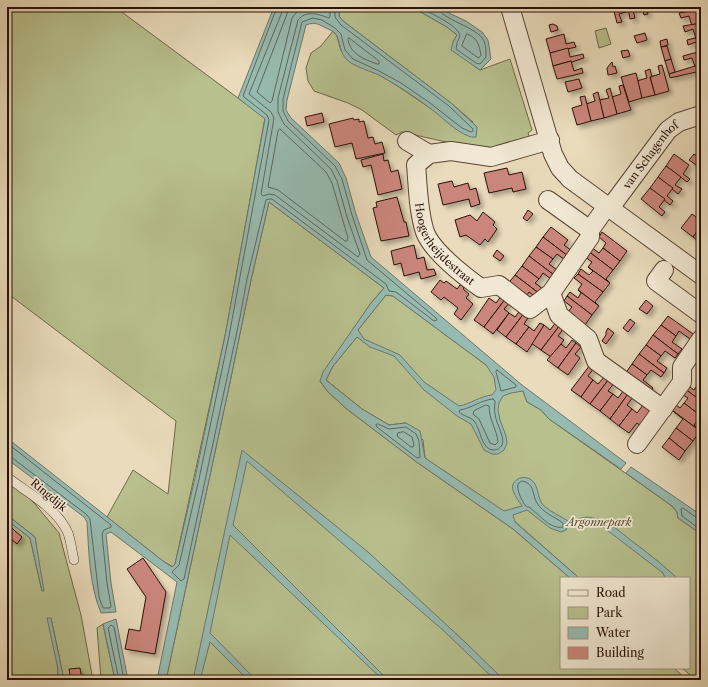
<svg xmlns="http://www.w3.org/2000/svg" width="708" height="687" viewBox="0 0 708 687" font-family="'Libre Caslon Text',serif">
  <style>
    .green { fill: #b8c08e; stroke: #70684a }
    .water { fill: #97bbb1; stroke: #6b776d; fill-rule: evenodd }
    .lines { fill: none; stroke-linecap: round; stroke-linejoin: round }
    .shore { stroke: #60665c; stroke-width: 1 }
    .building { fill: #cb867b; stroke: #291006; filter: url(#shadow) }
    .service-casing { stroke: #594333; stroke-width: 10 }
    .minor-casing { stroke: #594333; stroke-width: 20 }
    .service { stroke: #f1e8d3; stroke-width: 9 }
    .minor { stroke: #f1e8d3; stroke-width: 18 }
    .labels { text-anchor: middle; stroke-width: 3.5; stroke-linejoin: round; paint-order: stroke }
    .street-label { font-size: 11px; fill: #291006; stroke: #f1e8d3 }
    .park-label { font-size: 11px; font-style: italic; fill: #5b4e36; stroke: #f1e8d3 }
  </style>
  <defs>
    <filter id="shadow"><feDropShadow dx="3.5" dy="3.5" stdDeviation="2" flood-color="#0004"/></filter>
  </defs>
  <rect width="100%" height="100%" fill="#e9dbbb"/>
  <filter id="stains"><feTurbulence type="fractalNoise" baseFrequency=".005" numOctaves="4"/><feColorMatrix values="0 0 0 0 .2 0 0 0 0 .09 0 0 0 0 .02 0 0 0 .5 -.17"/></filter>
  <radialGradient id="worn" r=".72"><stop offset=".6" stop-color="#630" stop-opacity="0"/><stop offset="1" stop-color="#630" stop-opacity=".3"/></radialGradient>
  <g class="green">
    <path d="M 7,7 L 115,7 L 265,118 L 225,336 L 175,564 L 173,567 L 163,561 L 107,517 L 133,470 L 168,494 L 176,421 L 7,293 Z"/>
    <path d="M 339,7 L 412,7 L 447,27 L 457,35 L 453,42 L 474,66 L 480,70 L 510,59 L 532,130 L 528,133 L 530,139 L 491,150 L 455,144 L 402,132 L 396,135 L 362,110 L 348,103 L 314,91 L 308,81 L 306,68 L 311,53 L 321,46 L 333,31 L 337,36 L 341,51 L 399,87 L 427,106 L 473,122 L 451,103 L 343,21 L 339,16 Z"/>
    <path d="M 606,28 L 611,44 L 599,48 L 595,31 Z"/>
    <path d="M 269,202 L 384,288 L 371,303 L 320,381 L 328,392 L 348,410 L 418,463 L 513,529 L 570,578 L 561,578 L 561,668 L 674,668 L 687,680 L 166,680 L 230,382 L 251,280 Z"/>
    <path d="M 386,295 L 393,296 L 486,365 L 523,391 L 527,402 L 541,410 L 549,419 L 672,506 L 677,512 L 678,518 L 701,534 L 701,680 L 696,680 L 682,668 L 689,668 L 689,578 L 579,578 L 504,512 L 425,458 L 423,440 L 406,423 L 389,425 L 362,409 L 326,380 L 333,366 L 357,337 L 358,330 Z"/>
    <path d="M 7,482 L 24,493 L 35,504 L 59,533 L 81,615 L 93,680 L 64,680 L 51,618 L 58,669 L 58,680 L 7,680 L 7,520 L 30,538 L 42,591 L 35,537 L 7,515 Z"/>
    <path d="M 103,624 L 115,680 L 98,680 L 101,679 L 97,628 Z"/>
  </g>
  <g class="water">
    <path d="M 274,7 L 339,7 L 339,16 L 343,21 L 451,103 L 477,127 L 476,137 C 464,139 445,120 435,112 C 417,98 399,86 379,75 C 370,71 359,68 351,63 C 339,55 342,47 337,36 C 335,32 332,31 328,29 C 319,25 316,21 306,25 L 287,100 L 286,110 L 291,118 L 339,163 L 346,178 L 356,214 L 371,257 L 522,385 L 626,463 L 621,469 L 549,419 L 541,410 L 527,402 L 523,391 L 511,393 L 503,396 L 499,403 L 498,410 L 500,420 L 506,436 L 507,443 L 504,450 L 498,454 L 492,454 L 484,450 L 471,424 L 457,416 L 424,390 L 394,356 L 370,347 L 357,337 L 333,366 L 326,380 L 362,409 L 389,425 L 406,423 L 420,431 L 425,458 L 504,511 L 522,506 C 517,498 506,486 518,479 C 521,477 526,477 530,479 C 540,485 536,498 544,506 C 551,512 560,516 568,521 L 587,517 L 605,520 L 659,562 L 677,578 L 665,578 L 663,573 L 599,524 L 585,522 L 568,526 L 566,530 L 561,532 L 550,528 L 527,510 L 513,515 L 515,522 L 579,578 L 570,578 L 513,529 L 418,463 L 348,410 L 328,392 L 320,381 L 323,372 L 371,303 L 384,288 L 269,202 L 251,280 L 230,382 L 166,680 L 157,680 L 177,582 L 111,532 L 106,534 L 111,583 L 116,612 L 101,613 C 89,584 89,552 87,522 L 84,517 L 7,459 L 7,438 L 163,561 L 172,567 L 175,564 L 195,478 L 225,336 L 265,119 L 238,98 ZM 386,295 L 393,296 L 486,365 L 494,377 L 496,390 L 492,395 C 480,396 471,404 459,406 L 424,382 L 400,355 L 364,339 L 358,330 Z"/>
    <path d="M 412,7 L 441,7 L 447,12 L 466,21 L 482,32 L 488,40 L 491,59 L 480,70 L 451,50 L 453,42 L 457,35 L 447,27 Z"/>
    <path d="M 242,450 L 368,552 L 465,642 L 504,680 L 495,680 L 444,631 L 247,461 L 233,525 L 388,680 L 383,680 L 230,535 L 210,633 L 256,680 L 248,680 L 210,642 L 200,680 L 193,680 Z"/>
    <path d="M 631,467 L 701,515 L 701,534 L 678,518 L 677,512 L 672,506 L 626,473 Z"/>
    <path d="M 7,515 L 35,537 L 44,591 L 42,591 L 30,538 L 7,520 Z"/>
    <path d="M 47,618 L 51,618 L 64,680 L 58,680 L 58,669 Z"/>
    <path d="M 116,619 L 128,680 L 115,680 L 103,624 Z"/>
  </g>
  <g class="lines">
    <g class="shore">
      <path d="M 277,7 L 243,96 L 244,97 L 267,115 L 269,120 L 229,336 L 199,479 L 179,565 L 172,572 L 181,581 L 184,579 L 240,317 L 247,279 L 266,200 L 269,199 L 272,199 L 386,284 L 389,291 L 396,292 L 434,321 L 437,320 L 436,318 L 367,260 L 352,215 L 342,179 L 335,166 L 288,121 L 283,111 L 283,99 L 302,22 L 313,18 L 322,20 L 335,28 L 341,34 L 345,50 L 353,59 L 379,71 L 401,83 L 430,103 L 462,128 L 471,132 L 473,131 L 473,129 L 449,106 L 341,25 L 335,17 L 335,7"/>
      <path d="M 282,7 L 282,12 L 249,94 L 271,112 L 274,118 L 261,194 L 263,196 L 269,194 L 275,195 L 358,257 L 360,254 L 347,217 L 337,181 L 331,169 L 284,124 L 278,112 L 278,98 L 298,20 C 306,10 318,14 329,18 L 330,16 L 330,7"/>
      <path d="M 288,7 L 287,14 L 257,92 L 270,103 L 272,101 L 292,18 C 299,7 311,7 322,9 L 324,7"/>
      <path d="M 419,7 C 429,13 459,25 460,36 L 457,43 L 456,49 L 476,63 L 480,64 L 486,57 C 486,52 486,45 484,41 C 477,26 440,20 438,7"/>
      <path d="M 467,34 C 478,38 479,45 481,55 L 479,58 L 477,57 L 462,46 Z"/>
      <path d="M 349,38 L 379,61 L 379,64 L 377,64 C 364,59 351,55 348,40 Z"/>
      <path d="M 280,129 L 326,172 L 332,183 L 348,238 L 347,241 L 345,241 L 278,190 L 268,187 L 278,131 Z"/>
      <path d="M 497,370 L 516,385 L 516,387 L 501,391 L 496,372 Z"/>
      <path d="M 493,399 L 495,401 C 493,418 498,422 502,436 C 503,439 503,442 502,445 C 500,448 498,450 494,450 C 481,450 481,429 474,421 C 471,417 463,416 459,412 L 460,410 C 472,408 481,400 493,399 Z"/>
      <path d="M 486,405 L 489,406 C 489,420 497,430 498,442 L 495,445 L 490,443 L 479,419 L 473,414 L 474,411 Z"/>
      <path d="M 378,424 L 389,429 L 406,427 L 416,434 L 419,441 L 420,457 L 417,458 L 377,427 L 376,425 Z"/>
      <path d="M 404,432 L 412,437 L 414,445 L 413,447 L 411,447 L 397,436 L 398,433 Z"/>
      <path d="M 7,443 L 111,525 L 111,527 L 104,530 L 102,534 L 107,583 L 111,606 L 110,608 L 103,608 L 99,597 L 90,519 L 86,514 L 11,457 L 7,456"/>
      <path d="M 522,481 C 535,483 532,495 537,503 C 543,513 555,517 563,523 L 563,527 C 550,530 538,513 529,507 C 528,507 527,507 526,506 C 522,502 516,489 518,484 Z"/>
      <path d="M 701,518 L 697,518 L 683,508 L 681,509 L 682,516 L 701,530"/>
      <path d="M 119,680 L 108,628 L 111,625 L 114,627 L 124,680"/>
    </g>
  </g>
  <g class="building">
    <path d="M 613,7 L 628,7 L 629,11 L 619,14 L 622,22 L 617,23 Z"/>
    <path d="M 628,7 L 642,7 L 642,8 L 633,10 L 635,18 L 630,19 Z"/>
    <path d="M 642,7 L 646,7 L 648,14 L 644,15 Z"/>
    <path d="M 687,7 L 701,7 L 701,9 L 688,12 Z"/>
    <path d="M 701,9 L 701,23 L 692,26 L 689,16 L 681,18 L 679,13 Z"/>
    <path d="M 701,23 L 701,38 L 696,39 L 693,29 L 685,32 L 683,26 Z"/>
    <path d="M 553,24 L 557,26 L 558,30 L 551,32 L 549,25 Z"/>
    <path d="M 645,33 L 647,40 L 637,43 L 634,36 Z"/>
    <path d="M 564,34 L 566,44 L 574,42 L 576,47 L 550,53 L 546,39 Z"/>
    <path d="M 695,38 L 696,39 L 701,38 L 701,51 L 699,52 L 696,42 L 688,45 L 687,40 Z"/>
    <path d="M 667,39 L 668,45 L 661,47 L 660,41 Z"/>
    <path d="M 667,46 L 671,59 L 665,61 L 661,47 Z"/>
    <path d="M 568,48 L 570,57 L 583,54 L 584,58 L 572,62 L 571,61 L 553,66 L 550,53 Z"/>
    <path d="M 628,50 L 630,56 L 623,58 L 621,51 Z"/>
    <path d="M 701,51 L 701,66 L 695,67 L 692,58 L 684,60 L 683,56 Z"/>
    <path d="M 671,59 L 675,72 L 669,74 L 665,61 Z"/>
    <path d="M 571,61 L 574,71 L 582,68 L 583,73 L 557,79 L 553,66 Z"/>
    <path d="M 612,62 L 613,67 L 615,66 L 617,73 L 608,75 L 607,68 Z"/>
    <path d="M 662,65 L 669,91 L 655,95 L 650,77 L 660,74 L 658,66 Z"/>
    <path d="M 695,66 L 701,66 L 701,81 L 699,81 L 696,72 L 670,78 L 669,74 Z"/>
    <path d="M 650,69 L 652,77 L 650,77 L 655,95 L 642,98 L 637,81 L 647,78 L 645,71 Z"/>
    <path d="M 636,73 L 642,98 L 629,102 L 621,77 Z"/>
    <path d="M 579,79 L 582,88 L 568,92 L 565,82 Z"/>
    <path d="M 623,85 L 631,110 L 617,114 L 612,97 L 621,94 L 619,86 Z"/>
    <path d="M 610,88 L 617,114 L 604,118 L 599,100 L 609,98 L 606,90 Z"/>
    <path d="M 598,92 L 604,118 L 591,121 L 586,104 L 595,101 L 593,94 Z"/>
    <path d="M 585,96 L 591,121 L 577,125 L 572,108 L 582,105 L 580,97 Z"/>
    <path d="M 322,113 L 324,122 L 307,126 L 305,117 Z"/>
    <path d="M 353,118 L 354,120 L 359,119 L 359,122 L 364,121 L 368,138 L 373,137 L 375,144 L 382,142 L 385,153 L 356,159 L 352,143 L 335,147 L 329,124 Z"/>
    <path d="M 383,154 L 384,161 L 388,160 L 391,172 L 398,170 L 402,189 L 378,195 L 371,165 L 363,167 L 361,160 Z"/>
    <path d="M 674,154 L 689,165 L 683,174 L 690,179 L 687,182 L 666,166 Z"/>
    <path d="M 694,154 L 700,158 L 696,165 L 689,160 Z"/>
    <path d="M 666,166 L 681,177 L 675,185 L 682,189 L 678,194 L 658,177 Z"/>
    <path d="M 507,168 L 509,175 L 522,172 L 526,189 L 513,192 L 512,188 L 489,193 L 484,173 Z"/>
    <path d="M 658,177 L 673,188 L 667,196 L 673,201 L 670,205 L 650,188 Z"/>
    <path d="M 452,181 L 454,187 L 468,183 L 470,190 L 476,188 L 480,204 L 471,207 L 469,199 L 443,205 L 438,184 Z"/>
    <path d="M 650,188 L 665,199 L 659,207 L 665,212 L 662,216 L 641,199 Z"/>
    <path d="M 397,197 L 404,222 L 406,222 L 409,236 L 381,241 L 373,208 L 377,207 L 376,202 Z"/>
    <path d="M 528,210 L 533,214 L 527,221 L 523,218 Z"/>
    <path d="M 483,212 L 495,222 L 493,225 L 497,229 L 488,242 L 485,239 L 480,245 L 466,235 L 460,237 L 455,220 L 470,215 L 477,221 Z"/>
    <path d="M 692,214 L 700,220 L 701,219 L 701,226 L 693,237 L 681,228 Z"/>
    <path d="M 701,226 L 701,243 L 693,237 Z"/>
    <path d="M 551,227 L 568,240 L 564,245 L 572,251 L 568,256 L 543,237 Z"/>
    <path d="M 602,232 L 627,251 L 620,261 L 603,248 L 606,243 L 599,237 Z"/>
    <path d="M 543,237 L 568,256 L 565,260 L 557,254 L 553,259 L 536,247 Z"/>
    <path d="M 414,245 L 417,259 L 424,257 L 427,270 L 434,269 L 436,275 L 421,279 L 419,272 L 404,276 L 401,263 L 394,265 L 391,251 Z"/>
    <path d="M 536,247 L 553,259 L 549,264 L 557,270 L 554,275 L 529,256 Z"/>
    <path d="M 591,247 L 599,253 L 603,248 L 620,261 L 613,270 L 588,251 Z"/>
    <path d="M 497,250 L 504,256 L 500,261 L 493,256 Z"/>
    <path d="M 588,251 L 613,270 L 606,279 L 610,283 L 588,267 L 592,262 L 584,256 Z"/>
    <path d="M 529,256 L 554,275 L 551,279 L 543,273 L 539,279 L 522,266 Z"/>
    <path d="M 522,266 L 539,279 L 535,283 L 543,289 L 540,294 L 515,275 Z"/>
    <path d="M 588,267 L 610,283 L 603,292 L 578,274 L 581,269 L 589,275 L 593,271 Z"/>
    <path d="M 578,274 L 603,292 L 595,302 L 599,306 L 578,290 L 582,284 L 574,278 Z"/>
    <path d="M 515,275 L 540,294 L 537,298 L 529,292 L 525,298 L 507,285 Z"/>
    <path d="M 440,280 L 444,283 L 446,281 L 457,289 L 460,285 L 463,286 L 464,290 L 469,294 L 466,298 L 473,304 L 461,320 L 454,314 L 458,308 L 444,297 L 441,300 L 431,292 Z"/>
    <path d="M 578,290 L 599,306 L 592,315 L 567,296 L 570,292 L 578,298 L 581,293 Z"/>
    <path d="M 502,295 L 506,298 L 484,327 L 474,320 L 489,298 L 496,303 Z"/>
    <path d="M 567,296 L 592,315 L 585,325 L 568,312 L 572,307 L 564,301 Z"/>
    <path d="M 506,298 L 511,301 L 504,309 L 509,313 L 493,334 L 484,327 Z"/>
    <path d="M 646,300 L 653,306 L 647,314 L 639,309 Z"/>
    <path d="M 521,309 L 525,312 L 506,337 L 497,330 L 509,313 L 515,317 Z"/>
    <path d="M 525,312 L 530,315 L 524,324 L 529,327 L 516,344 L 506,337 Z"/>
    <path d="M 668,316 L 693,334 L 690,339 L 679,331 L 676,336 L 661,325 Z"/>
    <path d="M 630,319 L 635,323 L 628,332 L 623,328 Z"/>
    <path d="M 556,322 L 560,325 L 541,350 L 531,343 L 544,325 L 550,330 Z"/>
    <path d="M 540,323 L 544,325 L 527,352 L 516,344 L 529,327 L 534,331 Z"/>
    <path d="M 560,325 L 564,328 L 558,336 L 564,340 L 551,357 L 541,350 Z"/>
    <path d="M 661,325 L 676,336 L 672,342 L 682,349 L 678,354 L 653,335 Z"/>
    <path d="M 608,328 L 614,333 L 606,344 L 602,341 L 606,335 L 606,332 Z"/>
    <path d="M 653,335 L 678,354 L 675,358 L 665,351 L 661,356 L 646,345 Z"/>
    <path d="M 572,340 L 576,343 L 558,368 L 547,360 L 561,344 L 566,348 Z"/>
    <path d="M 576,343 L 581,347 L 575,354 L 580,358 L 568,375 L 558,368 Z"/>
    <path d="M 646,345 L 661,356 L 657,361 L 667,368 L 664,373 L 639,354 Z"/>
    <path d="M 639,354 L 664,373 L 661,377 L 651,370 L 647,375 L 632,364 Z"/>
    <path d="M 632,364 L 647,375 L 643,380 L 653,388 L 650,392 L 625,374 Z"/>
    <path d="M 590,365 L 594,368 L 588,376 L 593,380 L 581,397 L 571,390 Z"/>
    <path d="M 605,376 L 609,379 L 590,404 L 581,397 L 593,380 L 598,384 Z"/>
    <path d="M 609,379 L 614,383 L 608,391 L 613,394 L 600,411 L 590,404 Z"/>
    <path d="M 686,384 L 694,390 L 698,384 L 701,387 L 701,401 L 684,388 Z"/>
    <path d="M 684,388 L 701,401 L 701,416 L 684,403 L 688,398 L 680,393 Z"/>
    <path d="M 624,390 L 628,394 L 610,419 L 600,411 L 613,394 L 618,398 Z"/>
    <path d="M 628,394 L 633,397 L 627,405 L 632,409 L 619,426 L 610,419 Z"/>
    <path d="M 673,403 L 680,408 L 684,403 L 701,416 L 694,425 L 700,431 L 669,408 Z"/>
    <path d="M 643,405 L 653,413 L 642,427 L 637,423 L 629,433 L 619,426 L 632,409 L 637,413 Z"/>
    <path d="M 669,408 L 700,431 L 693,441 L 676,428 L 683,419 Z"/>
    <path d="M 676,428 L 693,441 L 685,451 L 669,438 Z"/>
    <path d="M 669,438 L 685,451 L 679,460 L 662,447 Z"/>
    <path d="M 7,524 L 22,537 L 17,544 L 10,538 L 7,542 Z"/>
    <path d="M 143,558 L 166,592 L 155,654 L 125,649 L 129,629 L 140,631 L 146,597 L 127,569 Z"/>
    <path d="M 80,668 L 82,680 L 71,680 L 69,669 Z"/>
  </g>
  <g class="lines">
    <defs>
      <path id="service" d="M 7,477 C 28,493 57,508 68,533 C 71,541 72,552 74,560"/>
      <g id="minor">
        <path d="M 510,7 L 553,154 L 560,168 L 570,179 L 701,275"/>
        <path id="s1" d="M 550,140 L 491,157 L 451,151 L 429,154 L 416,165 C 418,186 418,211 425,232 C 432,251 464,276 481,288 L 499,285 L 530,309 L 551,293 L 590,237 L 590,230 L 607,206"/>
        <path d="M 407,141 L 429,154"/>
        <path d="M 548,200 L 590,230"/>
        <path id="s2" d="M 610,208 L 668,130 L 679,122 L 701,115"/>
        <path d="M 664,270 L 656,281 L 701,314"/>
        <path d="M 551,293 L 559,315 L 588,339 L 596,361 L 663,409"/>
        <path d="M 637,444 L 682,382 L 682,367 L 701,339"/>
      </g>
    </defs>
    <use href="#service" class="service-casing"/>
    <use href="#minor" class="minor-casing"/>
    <use href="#service" class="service"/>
    <use href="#minor" class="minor"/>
  </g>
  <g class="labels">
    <g class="street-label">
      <text dy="4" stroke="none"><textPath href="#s2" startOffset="67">van Schagenhof</textPath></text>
      <text dy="4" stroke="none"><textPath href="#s1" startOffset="229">Hoogerheijdestraat</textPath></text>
      <text transform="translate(49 495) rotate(40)" y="4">Ringdijk</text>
    </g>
    <g class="park-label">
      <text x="599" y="526">Argonnepark</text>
    </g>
  </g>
  <rect width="708" height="687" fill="none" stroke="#e9dbbb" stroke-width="24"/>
  <rect x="8" y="8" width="692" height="671" fill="none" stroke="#291006" stroke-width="2"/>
  <rect x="12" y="12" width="684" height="663" fill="none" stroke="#291006"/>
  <rect x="560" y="577" width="130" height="92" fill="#f1e8d3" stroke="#a19281"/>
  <rect x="568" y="590" width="20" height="6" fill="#f1e8d3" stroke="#a19281"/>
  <text x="596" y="597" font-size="12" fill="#291006">Road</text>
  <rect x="568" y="607" width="20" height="12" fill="#b8c08e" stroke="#a19281"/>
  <text x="596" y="617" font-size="12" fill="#291006">Park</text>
  <rect x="568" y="627" width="20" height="12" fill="#97bbb1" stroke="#a19281"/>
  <text x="596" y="637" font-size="12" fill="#291006">Water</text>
  <rect x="568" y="647" width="20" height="12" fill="#cb867b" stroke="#a19281"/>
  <text x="596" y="657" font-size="12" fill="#291006">Building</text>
  <rect width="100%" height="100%" filter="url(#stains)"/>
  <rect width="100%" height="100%" fill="url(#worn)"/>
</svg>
